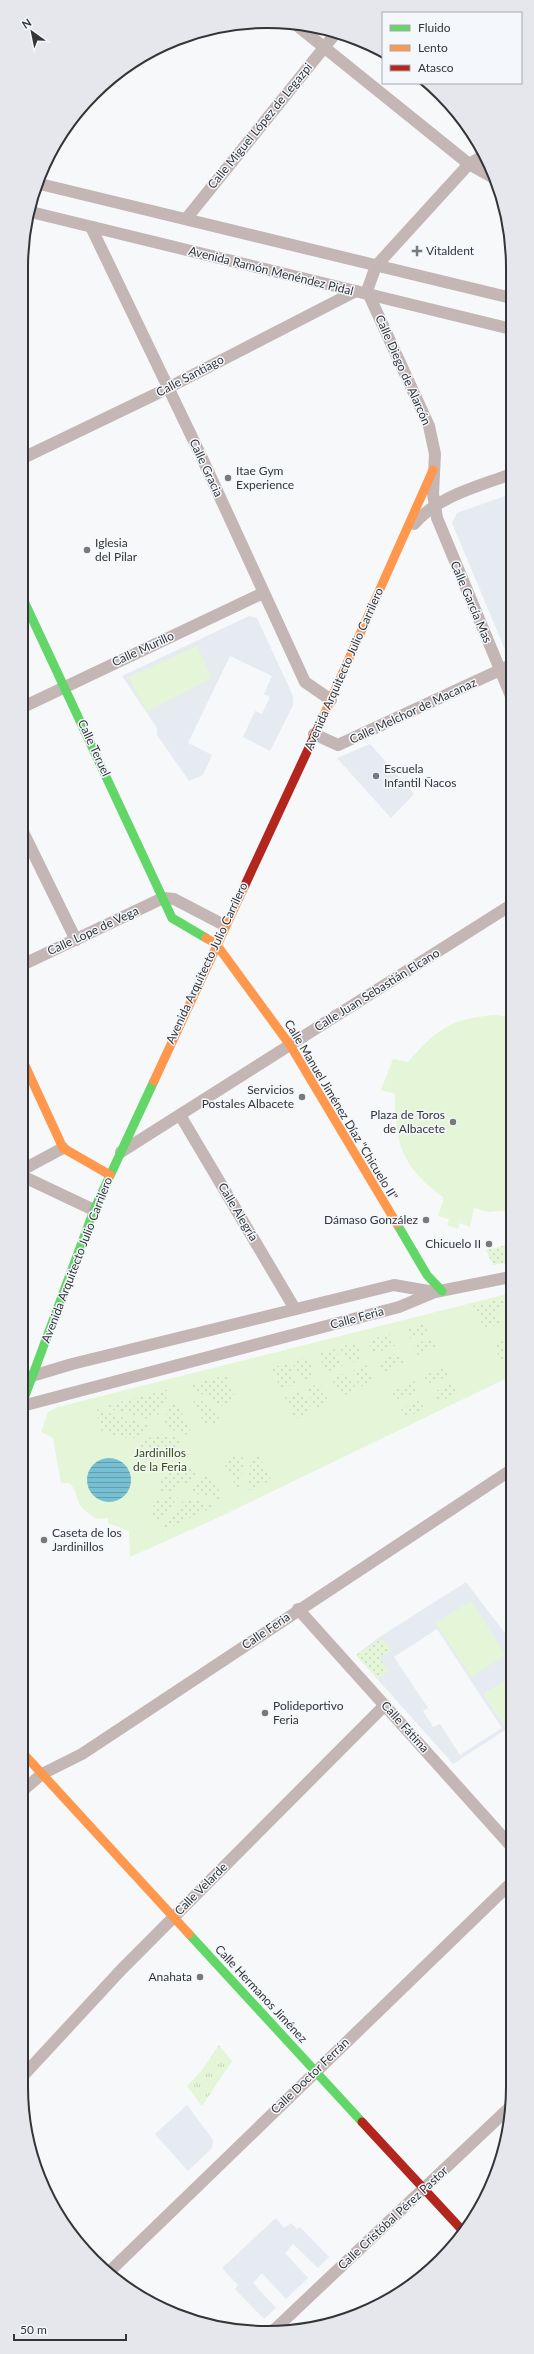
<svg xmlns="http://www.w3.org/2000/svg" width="534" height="2354" viewBox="0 0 534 2354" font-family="Lato,sans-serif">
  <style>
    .built { fill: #e6eaf1; fill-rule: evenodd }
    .grass { fill: url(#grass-tufts) }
    .park { fill: #e4f6d7 }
    .garden { fill: url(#garden-dots) }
    .water { fill: url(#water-rules) }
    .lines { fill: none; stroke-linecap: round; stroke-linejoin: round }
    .street { stroke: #c4b6b5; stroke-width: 12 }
    .fast { stroke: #63d668; stroke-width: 9 }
    .slow { stroke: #ff974d; stroke-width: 9 }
    .jam { stroke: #b3261e; stroke-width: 9 }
    .poi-dot { fill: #77797b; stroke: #f4f7fc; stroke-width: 1.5 }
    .labels { text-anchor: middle; stroke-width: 3; stroke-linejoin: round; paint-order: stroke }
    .street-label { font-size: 12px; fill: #333537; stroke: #f4f7fc }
    .poi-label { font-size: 12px; fill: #333537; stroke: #f4f7fc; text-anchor: start }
    .park-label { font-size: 12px; fill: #325105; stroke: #f4f7fc }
    .rim { fill: none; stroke: #333537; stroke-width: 2 }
  </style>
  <defs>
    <pattern id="grass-tufts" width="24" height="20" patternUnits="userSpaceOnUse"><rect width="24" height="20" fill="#e4f6d7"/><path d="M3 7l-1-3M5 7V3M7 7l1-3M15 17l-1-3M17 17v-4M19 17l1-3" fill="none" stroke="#c4d4b9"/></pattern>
    <pattern id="garden-dots" width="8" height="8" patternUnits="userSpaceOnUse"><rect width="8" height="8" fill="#e4f6d7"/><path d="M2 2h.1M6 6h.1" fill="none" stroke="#c4d4b9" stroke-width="1.8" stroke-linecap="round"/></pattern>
    <pattern id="water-rules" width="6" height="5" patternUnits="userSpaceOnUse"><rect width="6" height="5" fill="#77c0d4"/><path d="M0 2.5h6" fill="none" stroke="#629dad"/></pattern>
  </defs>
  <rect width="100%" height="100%" fill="#f6f8fa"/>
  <g class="built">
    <path d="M 511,494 L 511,650 L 506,652 L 452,523 L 457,513 Z"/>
    <path d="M 249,616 L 257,618 L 293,696 L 293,705 L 270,751 L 243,737 L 255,711 L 262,714 L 270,697 L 264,694 L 272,676 L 230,656 L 188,743 L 212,755 L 203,775 L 189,781 L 157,735 L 157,728 L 122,676 Z"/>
    <path d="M 370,744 L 414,794 L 391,818 L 337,758 Z"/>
    <path d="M 466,1582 L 511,1641 L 511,1677 L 484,1694 L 506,1727 L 511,1724 L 511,1726 L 453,1764 L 356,1655 L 381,1636 ZM 437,1629 L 502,1728 L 460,1755 L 440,1724 L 433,1727 L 423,1711 L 428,1708 L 394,1657 Z"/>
    <path d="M 187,2105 L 213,2140 L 212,2148 L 188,2171 L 155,2134 Z"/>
    <path d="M 276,2218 L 284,2228 L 291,2223 L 297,2229 L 300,2227 L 329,2257 L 318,2268 L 293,2244 L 285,2253 L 308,2278 L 286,2299 L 262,2273 L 253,2283 L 276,2308 L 264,2319 L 235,2289 L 238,2285 L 222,2268 Z"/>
  </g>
  <path class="grass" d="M 219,2045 L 232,2061 L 202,2106 L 187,2086 L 202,2070 Z"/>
  <g class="park">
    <path d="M 197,646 L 212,678 L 146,712 L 129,677 Z"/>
    <path d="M 495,1015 L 511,1017 L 511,1210 L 488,1212 L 474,1208 L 470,1227 L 460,1223 L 458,1229 L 447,1225 L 449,1219 L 438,1216 L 444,1198 C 402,1167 395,1145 395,1094 L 381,1090 L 393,1059 L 408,1062 C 437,1029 450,1019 495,1015 Z"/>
    <path d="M 511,1293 L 511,1376 L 215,1519 L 130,1557 L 129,1531 L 108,1523 L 108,1518 L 97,1519 C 90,1515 85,1511 80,1505 C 75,1496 76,1480 61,1483 L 53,1438 L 41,1432 L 48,1412 L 58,1407 Z"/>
    <path d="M 471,1601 L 506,1655 L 471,1677 L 436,1623 Z"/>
    <path d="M 511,1677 L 511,1724 L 506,1727 L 484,1694 Z"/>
  </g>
  <g class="garden">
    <path d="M 511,1244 L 511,1262 L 493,1265 L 486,1250 Z"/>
    <path d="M 505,1298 L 510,1299 L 510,1304 L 496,1308 L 500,1324 L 484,1328 L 473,1306 Z"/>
    <path d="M 424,1324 L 428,1333 L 411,1339 L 406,1330 Z"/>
    <path d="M 390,1334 L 396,1345 L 374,1354 L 368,1340 Z"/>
    <path d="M 432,1337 L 436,1346 L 418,1355 L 412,1346 Z"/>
    <path d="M 511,1338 L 511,1366 L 506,1369 L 493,1345 Z"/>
    <path d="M 356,1342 L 363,1358 L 348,1364 L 340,1347 Z"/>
    <path d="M 335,1349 L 343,1365 L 327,1372 L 318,1354 Z"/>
    <path d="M 399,1352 L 404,1362 L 383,1373 L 378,1363 Z"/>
    <path d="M 307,1357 L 316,1376 L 301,1381 L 292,1362 Z"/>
    <path d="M 288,1363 L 297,1383 L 281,1389 L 271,1368 Z"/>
    <path d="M 367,1365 L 373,1380 L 360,1387 L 352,1371 Z"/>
    <path d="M 444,1366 L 449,1375 L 429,1385 L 424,1376 Z"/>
    <path d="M 347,1372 L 356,1389 L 341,1397 L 332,1379 Z"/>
    <path d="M 226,1375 L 236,1400 L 224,1407 L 188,1386 Z"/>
    <path d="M 414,1381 L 419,1390 L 397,1402 L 392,1392 Z"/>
    <path d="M 320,1383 L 329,1402 L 316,1409 L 306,1389 Z"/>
    <path d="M 453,1383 L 458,1393 L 439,1402 L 434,1392 Z"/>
    <path d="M 170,1389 L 159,1414 L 148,1419 L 110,1409 L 109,1405 Z"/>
    <path d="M 302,1391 L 312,1411 L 295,1419 L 285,1397 Z"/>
    <path d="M 190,1394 L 220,1412 L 217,1425 L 204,1423 Z"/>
    <path d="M 174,1398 L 190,1430 L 186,1435 L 168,1428 L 164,1419 Z"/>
    <path d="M 422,1399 L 426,1408 L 406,1418 L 401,1409 Z"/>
    <path d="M 96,1409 L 151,1426 L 152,1428 L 132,1439 L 102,1432 Z"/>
    <path d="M 164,1434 L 183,1440 L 181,1446 L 149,1458 L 138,1441 Z"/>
    <path d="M 257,1454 L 271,1480 L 247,1491 L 251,1458 Z"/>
    <path d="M 232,1455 L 244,1458 L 239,1491 L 225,1467 Z"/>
    <path d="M 189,1467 L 196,1473 L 187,1484 L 180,1484 L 175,1490 L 159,1495 L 159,1477 Z"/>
    <path d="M 203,1475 L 210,1475 L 225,1501 L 193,1493 L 192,1488 Z"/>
    <path d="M 173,1496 L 178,1497 L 157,1525 L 150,1512 L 157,1500 Z"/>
    <path d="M 191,1499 L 215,1506 L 163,1531 L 162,1528 L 183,1501 Z"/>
    <path d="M 383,1638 L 391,1651 L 379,1658 L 389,1671 L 378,1679 L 356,1655 Z"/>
  </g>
  <circle class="water" cx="109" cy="1480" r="22"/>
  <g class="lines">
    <g class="street">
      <path d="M 294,23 L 469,164 L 494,178"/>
      <path d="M 485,155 L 469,164 L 376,266 L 368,288 L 369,295 L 429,426 L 435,454 L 433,494 L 437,518 L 511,696"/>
      <path d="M 40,184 L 511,298"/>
      <path d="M 31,212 L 511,329"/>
      <path d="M 186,219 L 335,34"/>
      <path d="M 91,227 L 202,458 L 305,682 L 331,700"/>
      <path d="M 23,458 L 156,394 L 356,291"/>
      <path d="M 414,524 C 438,496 477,487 511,474"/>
      <path d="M 23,707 L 263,593"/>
      <path d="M 314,734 L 338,745 L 511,665"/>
      <path d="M 22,830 L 76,940"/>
      <path d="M 22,965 L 163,898 L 174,899 L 224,925"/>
      <path d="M 180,1115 L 295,1309"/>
      <path d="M 121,1152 L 511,905"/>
      <path d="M 22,1170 L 63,1148"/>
      <path d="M 22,1176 L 94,1210"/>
      <path d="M 22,1379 L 72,1364 L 394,1285 L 434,1292"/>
      <path d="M 22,1406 L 399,1307 L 435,1292 L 511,1277"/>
      <path d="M 298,1609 L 511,1846"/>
      <path d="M 21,1792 L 42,1774 L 82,1754 L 511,1470"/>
      <path d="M 21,2078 L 121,1970 L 385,1705"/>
      <path d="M 110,2271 L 511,1883"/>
      <path d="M 274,2330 L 511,2106"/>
    </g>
    <g class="fast">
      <path d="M 23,599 L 172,918 L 206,938"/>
      <path d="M 397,1224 L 427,1275 L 442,1291"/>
      <path d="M 22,1404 L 94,1210 L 154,1081"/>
      <path d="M 189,1934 L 362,2122"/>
    </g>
    <g class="slow">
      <path d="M 319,726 L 433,470"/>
      <path d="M 206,938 L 216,944 L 290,1045 L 397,1224"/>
      <path d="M 22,1059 L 63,1148 L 110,1175"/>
      <path d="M 154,1081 L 245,885"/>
      <path d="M 21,1751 L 189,1934"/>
    </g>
    <g class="jam">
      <path d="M 245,885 L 319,726"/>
      <path d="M 362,2122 L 462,2230"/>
    </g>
  </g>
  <g class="poi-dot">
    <path d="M415 245h4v4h4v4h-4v4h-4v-4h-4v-4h4z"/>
    <circle cx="228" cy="478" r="4"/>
    <circle cx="87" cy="550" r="4"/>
    <circle cx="376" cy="776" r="4"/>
    <circle cx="302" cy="1097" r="4"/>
    <circle cx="453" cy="1122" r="4"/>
    <circle cx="426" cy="1220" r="4"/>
    <circle cx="489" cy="1244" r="4"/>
    <circle cx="44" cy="1540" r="4"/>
    <circle cx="265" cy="1713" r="4"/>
    <circle cx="200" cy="1977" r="4"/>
  </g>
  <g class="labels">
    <g class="street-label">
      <text transform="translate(260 126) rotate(-51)" y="4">Calle Miguel López de Legazpi</text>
      <text transform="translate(271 271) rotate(14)" y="4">Avenida Ramón Menéndez Pidal</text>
      <text transform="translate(403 370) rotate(66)" y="4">Calle Diego de Alarcón</text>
      <text transform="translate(190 376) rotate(-28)" y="4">Calle Santiago</text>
      <text transform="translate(206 468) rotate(65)" y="4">Calle Gracia</text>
      <text transform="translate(471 602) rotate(67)" y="4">Calle García Mas</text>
      <text transform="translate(143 649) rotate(-25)" y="4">Calle Murillo</text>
      <text transform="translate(344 669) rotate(-66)" y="4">Avenida Arquitecto Julio Carrilero</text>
      <text transform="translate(413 711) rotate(-25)" y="4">Calle Melchor de Macanaz</text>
      <text transform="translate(94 748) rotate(65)" y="4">Calle Teruel</text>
      <text transform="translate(93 931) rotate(-25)" y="4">Calle Lope de Vega</text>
      <text transform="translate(207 963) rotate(-65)" y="4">Avenida Arquitecto Julio Carrilero</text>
      <text transform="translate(377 990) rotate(-32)" y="4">Calle Juan Sebastián Elcano</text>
      <text transform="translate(341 1110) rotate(59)" y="4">Calle Manuel Jiménez Díaz "Chicuelo II"</text>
      <text transform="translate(238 1212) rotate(59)" y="4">Calle Alegría</text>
      <text transform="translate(77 1260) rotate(-69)" y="4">Avenida Arquitecto Julio Carrilero</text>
      <text transform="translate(357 1318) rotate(-15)" y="4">Calle Feria</text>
      <text transform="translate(266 1631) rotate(-34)" y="4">Calle Feria</text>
      <text transform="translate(405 1727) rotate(48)" y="4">Calle Fátima</text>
      <text transform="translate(201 1889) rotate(-45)" y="4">Calle Velarde</text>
      <text transform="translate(261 1994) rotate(47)" y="4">Calle Hermanos Jiménez</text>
      <text transform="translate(310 2076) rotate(-44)" y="4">Calle Doctor Ferrán</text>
      <text transform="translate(393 2218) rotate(-43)" y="4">Calle Cristóbal Pérez Pastor</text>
    </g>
    <g class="poi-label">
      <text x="426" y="255">Vitaldent</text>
      <text x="236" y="475">Itae Gym<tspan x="236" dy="14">Experience</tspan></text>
      <text x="95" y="547">Iglesia<tspan x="95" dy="14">del Pilar</tspan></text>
      <text x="384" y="773">Escuela<tspan x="384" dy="14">Infantil Ñacos</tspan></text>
      <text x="294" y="1094" text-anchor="end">Servicios<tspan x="294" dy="14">Postales Albacete</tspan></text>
      <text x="445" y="1119" text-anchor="end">Plaza de Toros<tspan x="445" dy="14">de Albacete</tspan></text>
      <text x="418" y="1224" text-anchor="end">Dámaso González</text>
      <text x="481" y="1248" text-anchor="end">Chicuelo II</text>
      <text x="52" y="1537">Caseta de los<tspan x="52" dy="14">Jardinillos</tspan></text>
      <text x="273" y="1710">Polideportivo<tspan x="273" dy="14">Feria</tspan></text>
      <text x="192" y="1981" text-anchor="end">Anahata</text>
    </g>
    <g class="park-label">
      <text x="160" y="1457">Jardinillos<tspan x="160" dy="14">de la Feria</tspan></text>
    </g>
  </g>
  <path d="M0 0H534V2354H0ZM267 28H267A239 239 0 0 1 506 267V2087A239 239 0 0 1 267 2326H267A239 239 0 0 1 28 2087V267A239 239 0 0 1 267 28Z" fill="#e5e7ec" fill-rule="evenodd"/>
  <path class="rim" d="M267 28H267A239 239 0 0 1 506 267V2087A239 239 0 0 1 267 2326H267A239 239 0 0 1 28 2087V267A239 239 0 0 1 267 28Z"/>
  <rect x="382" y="12" width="140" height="72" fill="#f4f7fc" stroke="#a7a9ad"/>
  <rect x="390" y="25" width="20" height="6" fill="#63d668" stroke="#a7a9ad"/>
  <text x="418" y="32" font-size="12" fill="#333537">Fluido</text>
  <rect x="390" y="45" width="20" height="6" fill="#ff974d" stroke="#a7a9ad"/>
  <text x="418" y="52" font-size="12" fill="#333537">Lento</text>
  <rect x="390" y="65" width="20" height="6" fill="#b3261e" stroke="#a7a9ad"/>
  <text x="418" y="72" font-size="12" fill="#333537">Atasco</text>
  <g transform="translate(32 32) rotate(327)" stroke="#f4f7fc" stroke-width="3" paint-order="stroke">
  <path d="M0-3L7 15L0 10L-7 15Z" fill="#333537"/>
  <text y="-6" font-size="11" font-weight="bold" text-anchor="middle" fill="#333537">N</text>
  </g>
  <path d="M14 2334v6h112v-6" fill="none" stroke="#333537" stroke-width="2"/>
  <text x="20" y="2334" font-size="12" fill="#333537" stroke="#f4f7fc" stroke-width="3" paint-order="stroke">50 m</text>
</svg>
